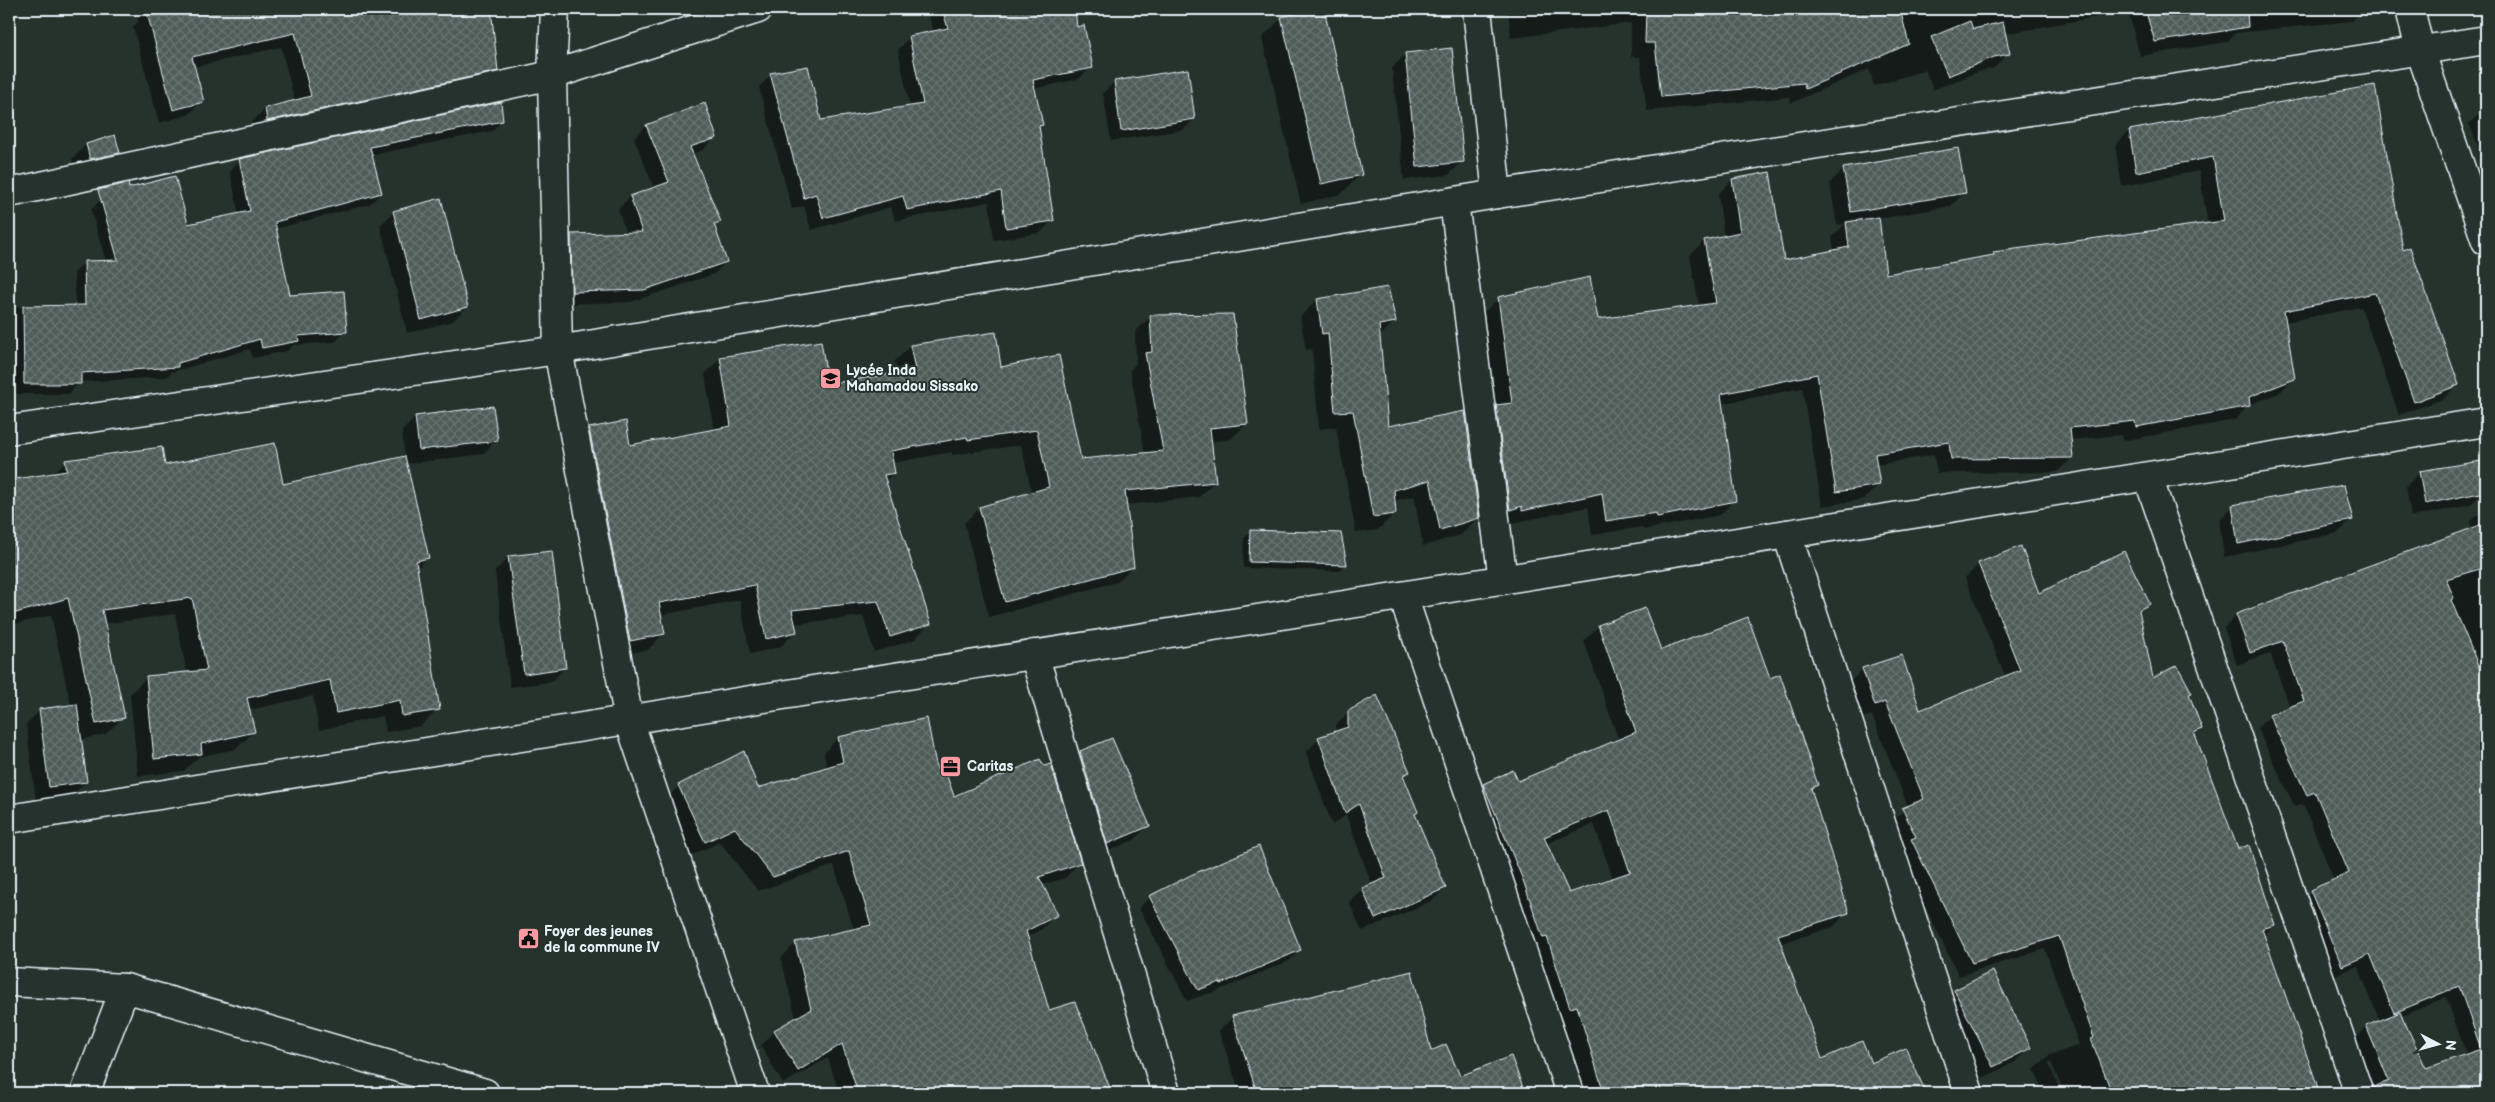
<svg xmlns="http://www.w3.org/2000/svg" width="2495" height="1102" viewBox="0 0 2495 1102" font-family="'Balsamiq Sans',sans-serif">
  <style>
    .shadow { fill: #0007; fill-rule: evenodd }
    .building { fill: url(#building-cross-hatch); stroke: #e8f1f8; fill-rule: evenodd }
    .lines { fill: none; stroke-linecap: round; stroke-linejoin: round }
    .minor-casing { stroke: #e8f1f8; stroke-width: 31 }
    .minor { stroke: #26332d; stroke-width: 28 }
    .labels { text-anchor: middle; stroke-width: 4; stroke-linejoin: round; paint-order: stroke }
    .poi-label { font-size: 14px; font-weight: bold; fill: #e8f1f8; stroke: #26332d; text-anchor: start }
  </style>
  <defs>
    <pattern id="building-cross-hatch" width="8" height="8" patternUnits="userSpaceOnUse" patternTransform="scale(1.25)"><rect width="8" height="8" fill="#505c59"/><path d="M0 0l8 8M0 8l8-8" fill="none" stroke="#697472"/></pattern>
  </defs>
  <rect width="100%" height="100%" fill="#26332d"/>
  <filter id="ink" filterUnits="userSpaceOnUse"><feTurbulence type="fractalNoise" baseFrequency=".02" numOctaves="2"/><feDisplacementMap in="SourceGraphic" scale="10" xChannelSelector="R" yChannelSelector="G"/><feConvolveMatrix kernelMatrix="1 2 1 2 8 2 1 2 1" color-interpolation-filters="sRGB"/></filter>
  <g filter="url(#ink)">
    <g class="shadow">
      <path d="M 134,9 L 490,9 L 497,70 L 482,85 L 253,134 L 251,123 L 265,109 L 295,102 L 281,47 L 194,67 L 202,101 L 188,115 L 159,123 L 133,27 L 139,21 Z"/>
      <path d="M 584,9 L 671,9 L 584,16 Z"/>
      <path d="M 927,9 L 1022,9 L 1031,38 L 1091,67 L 1079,79 L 1033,89 L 1042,124 L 1038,128 L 1052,220 L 1040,233 L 994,240 L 989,202 L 895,221 L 891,207 L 811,230 L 804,206 L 792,209 L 759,87 L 771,75 L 820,121 L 910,107 L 898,50 L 910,37 L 934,32 Z"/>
      <path d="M 1323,9 L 1361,174 L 1341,194 L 1301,204 L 1262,38 L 1282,18 Z"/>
      <path d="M 1508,9 L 1719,9 L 1720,14 L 1721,9 L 2364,9 L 2352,21 L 2235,33 L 2227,42 L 2140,56 L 2128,11 L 2005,34 L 2009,53 L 1994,68 L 1978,72 L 1933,90 L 1925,70 L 1874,86 L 1869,69 L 1791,103 L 1790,97 L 1647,111 L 1640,57 L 1631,57 L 1631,23 L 1511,38 Z"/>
      <path d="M 1406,54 L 1462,161 L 1449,175 L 1404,180 L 1392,68 Z"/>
      <path d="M 1114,82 L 1194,119 L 1183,130 L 1111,141 L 1103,93 Z"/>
      <path d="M 2374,87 L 2402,251 L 2457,385 L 2443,399 L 2399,415 L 2361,307 L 2285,322 L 2294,379 L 2279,393 L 2249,405 L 2235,420 L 2122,441 L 2121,435 L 2070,440 L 2072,458 L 2057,472 L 1937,473 L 1934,455 L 1876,465 L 1879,485 L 1864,499 L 1822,506 L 1802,388 L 1721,404 L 1734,500 L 1720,515 L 1643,530 L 1642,527 L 1592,535 L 1588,507 L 1508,524 L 1482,421 L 1496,407 L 1484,312 L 1499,298 L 1597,321 L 1699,306 L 1690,256 L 1704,241 L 1724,237 L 1718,194 L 1732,180 L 1783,261 L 1834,251 L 1832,237 L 1845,224 L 1837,225 L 1830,183 L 1844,169 L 1964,193 L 1951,206 L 1878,219 L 1885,276 L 1990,257 L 1994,253 L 2208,225 L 2199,171 L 2122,186 L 2115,146 L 2129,131 Z"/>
      <path d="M 2486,109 L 2486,168 L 2469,123 Z"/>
      <path d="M 502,121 L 492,131 L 371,155 L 381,193 L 370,204 L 275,229 L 289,296 L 345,332 L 335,342 L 293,345 L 287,351 L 252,358 L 250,349 L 172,372 L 166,377 L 80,382 L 69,394 L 9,394 L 9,307 L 75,306 L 74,273 L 85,262 L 106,262 L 91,210 L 101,199 L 187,226 L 239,215 L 230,171 L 240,160 Z"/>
      <path d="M 646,126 L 715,137 L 703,150 L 692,154 L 720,222 L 714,227 L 726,262 L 714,274 L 631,302 L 560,304 L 559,248 L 572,236 L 626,234 L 618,209 L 630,197 L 654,188 L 634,138 Z"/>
      <path d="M 114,137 L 118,153 L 105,166 L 76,172 L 72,159 L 86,145 Z"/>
      <path d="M 394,212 L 467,307 L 453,321 L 407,333 L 380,225 Z"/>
      <path d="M 1317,300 L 1394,322 L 1379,337 L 1387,427 L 1478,518 L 1461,535 L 1423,546 L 1414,496 L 1394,501 L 1395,513 L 1378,530 L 1356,533 L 1336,427 L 1319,429 L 1312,349 L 1306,350 L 1300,317 Z"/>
      <path d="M 1151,316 L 1247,423 L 1231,439 L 1210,442 L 1214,482 L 1199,497 L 1125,505 L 1132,567 L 1117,582 L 989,617 L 964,523 L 980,508 L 1032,493 L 1021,445 L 952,455 L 952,452 L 892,463 L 894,473 L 884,482 L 929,624 L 914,640 L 874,652 L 863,616 L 794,624 L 795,632 L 780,647 L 750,654 L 740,600 L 660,615 L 663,634 L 648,650 L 614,656 L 574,445 L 589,429 L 629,447 L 714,431 L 705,374 L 721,358 L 827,385 L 897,374 L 895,361 L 911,346 L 1000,369 L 1080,460 L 1145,454 L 1130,370 L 1136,363 L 1135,332 Z"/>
      <path d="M 416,417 L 496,440 L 483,454 L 406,464 L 428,557 L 416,569 L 438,709 L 421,726 L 386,732 L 383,716 L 319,730 L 313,696 L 249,710 L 253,732 L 236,749 L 198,757 L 184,771 L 138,776 L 130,694 L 147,677 L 187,673 L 175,614 L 104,624 L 123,717 L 106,734 L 80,740 L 86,782 L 72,795 L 36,801 L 26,724 L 40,711 L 71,706 L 51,615 L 9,626 L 9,481 L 52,474 L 66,461 L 163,466 L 282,486 L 405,457 L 402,431 Z"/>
      <path d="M 2420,472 L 2484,491 L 2470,505 L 2411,517 L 2406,486 Z"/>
      <path d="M 2232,507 L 2352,519 L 2338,533 L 2224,557 L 2219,520 Z"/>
      <path d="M 2486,508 L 2486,1093 L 2375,1093 L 2354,1040 L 2367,1027 L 2380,1022 L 2358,966 L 2329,978 L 2298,903 L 2311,891 L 2334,880 L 2303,804 L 2295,807 L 2257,728 L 2270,716 L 2290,708 L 2270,653 L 2237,665 L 2224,628 L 2237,615 L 2472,529 L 2470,522 ZM 2446,997 L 2467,1056 L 2425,1070 L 2401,1017 Z"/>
      <path d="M 1250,532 L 1345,565 L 1339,571 L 1243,568 L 1244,538 Z"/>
      <path d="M 509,557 L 565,668 L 551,682 L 510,687 L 495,571 Z"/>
      <path d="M 1979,564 L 2039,595 L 2148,604 L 2138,614 L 2153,680 L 2190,693 L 2188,695 L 2201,728 L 2194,735 L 2237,850 L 2274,925 L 2263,936 L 2315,1084 L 2319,1082 L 2324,1093 L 2064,1093 L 2051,1062 L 2048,1062 L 2061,1093 L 2044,1093 L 2034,1070 L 2048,1056 L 2079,1045 L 2045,949 L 1959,976 L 1899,854 L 1890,823 L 1908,807 L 1872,715 L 1861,718 L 1850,682 L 1863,669 L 1920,711 L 2005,676 L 1965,578 Z"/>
      <path d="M 1645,609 L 1660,652 L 1769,680 L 1817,785 L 1811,791 L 1847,912 L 1833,927 L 1779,944 L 1822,1060 L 1871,1064 L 1906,1049 L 1924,1093 L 1585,1093 L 1562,1019 L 1556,1022 L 1469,800 L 1483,785 L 1513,772 L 1518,782 L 1619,741 L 1584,641 L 1598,626 ZM 1594,824 L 1613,879 L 1569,895 L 1546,844 Z"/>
      <path d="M 1349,712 L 1408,771 L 1403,777 L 1414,815 L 1445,888 L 1432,901 L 1362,931 L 1349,902 L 1362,889 L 1372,885 L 1346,815 L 1332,825 L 1306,752 L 1319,739 L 1336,733 L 1335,726 Z"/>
      <path d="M 838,738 L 936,772 L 953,798 L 1079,863 L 1065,878 L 1042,885 L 1056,914 L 1042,929 L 1027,937 L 1048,1012 L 1075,1004 L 1111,1093 L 896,1093 L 899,1080 L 859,1093 L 839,1093 L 828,1058 L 783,1084 L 761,1046 L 775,1031 L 796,1019 L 781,958 L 796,943 L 854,930 L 834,865 L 758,891 L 720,842 L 690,856 L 664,801 L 679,786 L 758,790 L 827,768 L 824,753 Z"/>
      <path d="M 1112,739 L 1148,826 L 1134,840 L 1094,857 L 1067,766 L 1080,752 Z"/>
      <path d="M 1150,897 L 1300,950 L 1289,961 L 1210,994 L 1209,993 L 1187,1001 L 1139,908 Z"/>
      <path d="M 1411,972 L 1430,1052 L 1460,1078 L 1510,1058 L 1524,1093 L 1240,1093 L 1219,1031 L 1232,1018 Z"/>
      <path d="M 1955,991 L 2029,1048 L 2015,1062 L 1979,1080 L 1941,1004 Z"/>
    </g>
    <g class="building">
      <path d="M 146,9 L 491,9 L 498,71 L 267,121 L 265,108 L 311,96 L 295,33 L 192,57 L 204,102 L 173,110 Z"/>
      <path d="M 942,9 L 1075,9 L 1077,27 L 1084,25 L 1093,68 L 1033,80 L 1043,125 L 1039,126 L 1054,221 L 1006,228 L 1001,191 L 907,210 L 903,196 L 823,218 L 816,194 L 804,198 L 770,73 L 808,66 L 821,120 L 923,104 L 909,36 L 948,28 Z"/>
      <path d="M 1315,9 L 1324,9 L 1362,175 L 1321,184 L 1281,17 Z"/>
      <path d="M 1646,9 L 1900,9 L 1909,44 L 1805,89 L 1804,83 L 1661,97 L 1655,43 L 1645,43 Z"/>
      <path d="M 2145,9 L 2247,9 L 2248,27 L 2155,42 Z"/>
      <path d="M 1970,21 L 1973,29 L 2003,22 L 2010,54 L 1994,57 L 1948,76 L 1931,37 Z"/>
      <path d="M 1452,48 L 1464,162 L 1417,167 L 1405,53 Z"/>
      <path d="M 1188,69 L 1195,119 L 1121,131 L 1114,81 Z"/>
      <path d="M 2375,85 L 2403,250 L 2410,247 L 2459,385 L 2414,402 L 2375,293 L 2284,311 L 2295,379 L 2249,397 L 2250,406 L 2136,427 L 2135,421 L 2070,428 L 2073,458 L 1951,459 L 1949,442 L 1875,454 L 1880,485 L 1836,492 L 1817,374 L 1721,394 L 1736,501 L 1657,517 L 1656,513 L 1606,521 L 1602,493 L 1522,511 L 1522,506 L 1510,510 L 1496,405 L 1512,403 L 1498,297 L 1590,277 L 1598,319 L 1716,303 L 1704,240 L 1740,232 L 1732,179 L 1770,172 L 1784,260 L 1849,247 L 1846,222 L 1879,217 L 1886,274 L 1994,255 L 1993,252 L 2224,221 L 2213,157 L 2136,172 L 2129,130 Z"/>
      <path d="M 501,102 L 503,121 L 370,147 L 382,193 L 275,222 L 290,295 L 344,291 L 347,332 L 298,336 L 299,341 L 262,348 L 260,339 L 178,363 L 178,367 L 81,373 L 81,384 L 24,384 L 23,306 L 85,305 L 84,261 L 118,260 L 98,190 L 128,183 L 129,188 L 175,176 L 188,224 L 250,211 L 239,159 Z"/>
      <path d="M 705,103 L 717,138 L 690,147 L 721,222 L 714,224 L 727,262 L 644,290 L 572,292 L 571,234 L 642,232 L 630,196 L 669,182 L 646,125 Z"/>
      <path d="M 115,135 L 120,153 L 90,159 L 86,144 Z"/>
      <path d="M 1958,148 L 1966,193 L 1851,212 L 1843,168 Z"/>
      <path d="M 441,198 L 468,307 L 421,320 L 393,211 Z"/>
      <path d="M 1388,287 L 1396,322 L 1379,325 L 1388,426 L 1465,411 L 1479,518 L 1440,530 L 1430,480 L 1394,490 L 1396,514 L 1373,517 L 1353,411 L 1335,412 L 1328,333 L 1322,334 L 1317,299 Z"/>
      <path d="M 1233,314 L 1248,424 L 1210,428 L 1216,482 L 1125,491 L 1134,567 L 1005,602 L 979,507 L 1049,487 L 1037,430 L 968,440 L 967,437 L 891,451 L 895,473 L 884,475 L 931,624 L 890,637 L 878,601 L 792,610 L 797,632 L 766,639 L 755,585 L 659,603 L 665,634 L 630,641 L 589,428 L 626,421 L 630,445 L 731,426 L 720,357 L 821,341 L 828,384 L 915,370 L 910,345 L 996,332 L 1001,367 L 1059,355 L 1081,459 L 1163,451 L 1145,353 L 1152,352 L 1150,315 Z"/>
      <path d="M 493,406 L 498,441 L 419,450 L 415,416 Z"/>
      <path d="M 275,443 L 283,484 L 405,456 L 429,558 L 416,561 L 440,710 L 402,716 L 400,700 L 336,713 L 330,680 L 247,698 L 255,732 L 201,744 L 202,754 L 154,759 L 146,676 L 207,670 L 192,598 L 102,610 L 125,718 L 96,724 L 68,598 L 9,615 L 9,480 L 67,471 L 65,460 L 162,447 L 165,465 Z"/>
      <path d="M 2481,461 L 2485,492 L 2425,504 L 2419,471 Z"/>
      <path d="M 2344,485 L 2353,520 L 2238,544 L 2232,505 Z"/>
      <path d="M 2486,523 L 2486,567 L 2446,579 L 2454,598 L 2451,600 L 2486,684 L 2486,1093 L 2374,1093 L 2373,1087 L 2389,1081 L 2366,1026 L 2400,1012 L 2426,1068 L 2481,1049 L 2459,986 L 2394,1013 L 2370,954 L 2342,966 L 2310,890 L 2349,873 L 2315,792 L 2307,795 L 2269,715 L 2304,701 L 2283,641 L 2250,653 L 2236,614 Z"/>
      <path d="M 1250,530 L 1341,533 L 1347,565 L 1249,562 Z"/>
      <path d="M 2021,546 L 2039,593 L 2124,551 L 2150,604 L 2139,610 L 2153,678 L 2177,665 L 2192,693 L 2189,694 L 2202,729 L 2194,732 L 2238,849 L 2249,845 L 2275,925 L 2262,929 L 2320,1093 L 2112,1093 L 2091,1039 L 2094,1038 L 2059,936 L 1972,963 L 1911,839 L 1916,837 L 1902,808 L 1924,799 L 1885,702 L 1875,706 L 1862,668 L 1902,655 L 1920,710 L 2020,670 L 1978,563 Z"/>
      <path d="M 552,551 L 566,668 L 524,674 L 508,556 Z"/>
      <path d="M 1645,608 L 1661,650 L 1748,617 L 1770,678 L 1780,674 L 1818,785 L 1811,788 L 1849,913 L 1778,935 L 1822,1059 L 1862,1041 L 1871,1063 L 1906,1048 L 1926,1093 L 1604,1093 L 1577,1006 L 1570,1008 L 1547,937 L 1543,938 L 1523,880 L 1483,784 L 1513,770 L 1518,781 L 1636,732 L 1598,625 ZM 1609,810 L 1630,872 L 1569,893 L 1544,837 Z"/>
      <path d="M 1377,695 L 1410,772 L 1403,775 L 1418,812 L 1415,814 L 1446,888 L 1375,919 L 1362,888 L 1386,878 L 1359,804 L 1345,813 L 1318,737 L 1348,727 L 1348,711 Z"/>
      <path d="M 77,704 L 87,782 L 49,787 L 39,709 Z"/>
      <path d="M 927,718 L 937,770 L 944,768 L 954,796 L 1040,759 L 1044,766 L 1051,764 L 1081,863 L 1039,877 L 1058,915 L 1026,931 L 1049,1010 L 1075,1002 L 1112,1093 L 858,1093 L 842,1044 L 798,1071 L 774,1030 L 811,1009 L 795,942 L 871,925 L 849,851 L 773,877 L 735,828 L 705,842 L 678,785 L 744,751 L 758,788 L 843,762 L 838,737 Z"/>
      <path d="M 1112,738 L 1150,826 L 1107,844 L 1080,751 Z"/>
      <path d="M 1259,846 L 1301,950 L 1221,984 L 1220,982 L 1198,990 L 1149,896 L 1193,874 Z"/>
      <path d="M 1412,971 L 1431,1051 L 1446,1044 L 1460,1076 L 1511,1056 L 1525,1093 L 1257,1093 L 1232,1016 Z"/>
      <path d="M 1993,971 L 2031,1048 L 1993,1067 L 1954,990 Z"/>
    </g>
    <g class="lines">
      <defs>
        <g id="minor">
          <path d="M 555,9 L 552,75 L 558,350 L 629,720 L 755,1093"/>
          <path d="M 1477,9 L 1497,194"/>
          <path d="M 2410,9 L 2420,50 L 2486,241"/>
          <path d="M 9,193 L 552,75 L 758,9"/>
          <path d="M 1454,202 L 1503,580"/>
          <path d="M 9,430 L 558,350 L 1497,194 L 2486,40"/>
          <path d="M 2148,477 L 2359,1093"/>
          <path d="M 1787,534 L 1969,1093"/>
          <path d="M 1403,596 L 1570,1093"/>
          <path d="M 1034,654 L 1166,1093"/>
          <path d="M 9,819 L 2486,422"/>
          <path d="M 9,982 L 125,988 L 485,1093"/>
          <path d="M 85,1093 L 125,988"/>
        </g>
      </defs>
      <use href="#minor" class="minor-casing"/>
      <use href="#minor" class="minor"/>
    </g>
  </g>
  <defs>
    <symbol id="school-square" viewBox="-11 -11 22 22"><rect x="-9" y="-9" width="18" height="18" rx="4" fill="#ff9aa2" stroke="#26332d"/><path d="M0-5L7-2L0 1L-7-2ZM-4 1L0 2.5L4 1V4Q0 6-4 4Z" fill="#111"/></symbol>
    <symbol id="office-square" viewBox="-11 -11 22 22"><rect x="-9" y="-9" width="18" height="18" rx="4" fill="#ff9aa2" stroke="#26332d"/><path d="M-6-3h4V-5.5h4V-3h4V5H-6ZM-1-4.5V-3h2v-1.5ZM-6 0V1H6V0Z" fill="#111"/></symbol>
    <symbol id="civic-square" viewBox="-11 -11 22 22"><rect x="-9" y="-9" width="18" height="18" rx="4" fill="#ff9aa2" stroke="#26332d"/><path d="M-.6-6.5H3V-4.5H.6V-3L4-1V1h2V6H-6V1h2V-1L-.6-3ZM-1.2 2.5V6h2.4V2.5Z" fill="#111"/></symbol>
  </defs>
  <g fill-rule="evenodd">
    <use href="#school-square" x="818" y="366" width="25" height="25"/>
    <use href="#office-square" x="938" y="754" width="25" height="25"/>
    <use href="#civic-square" x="516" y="926" width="25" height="25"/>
  </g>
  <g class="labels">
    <g class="poi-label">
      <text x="846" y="375">Lycée Inda<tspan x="846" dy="16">Mahamadou Sissako</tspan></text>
      <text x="967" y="771">Caritas</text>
      <text x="544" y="936">Foyer des jeunes<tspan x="544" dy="16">de la commune IV</tspan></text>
    </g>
  </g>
  <rect width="2495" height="1102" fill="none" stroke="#26332d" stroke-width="30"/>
  <rect x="15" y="15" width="2465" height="1072" fill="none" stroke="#e8f1f8" stroke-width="2" filter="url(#ink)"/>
  <g transform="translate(2438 1044) rotate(96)" stroke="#26332d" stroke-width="4" paint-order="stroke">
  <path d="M0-4L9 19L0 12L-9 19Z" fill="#e8f1f8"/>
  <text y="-8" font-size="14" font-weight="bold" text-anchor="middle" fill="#e8f1f8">N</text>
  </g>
</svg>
